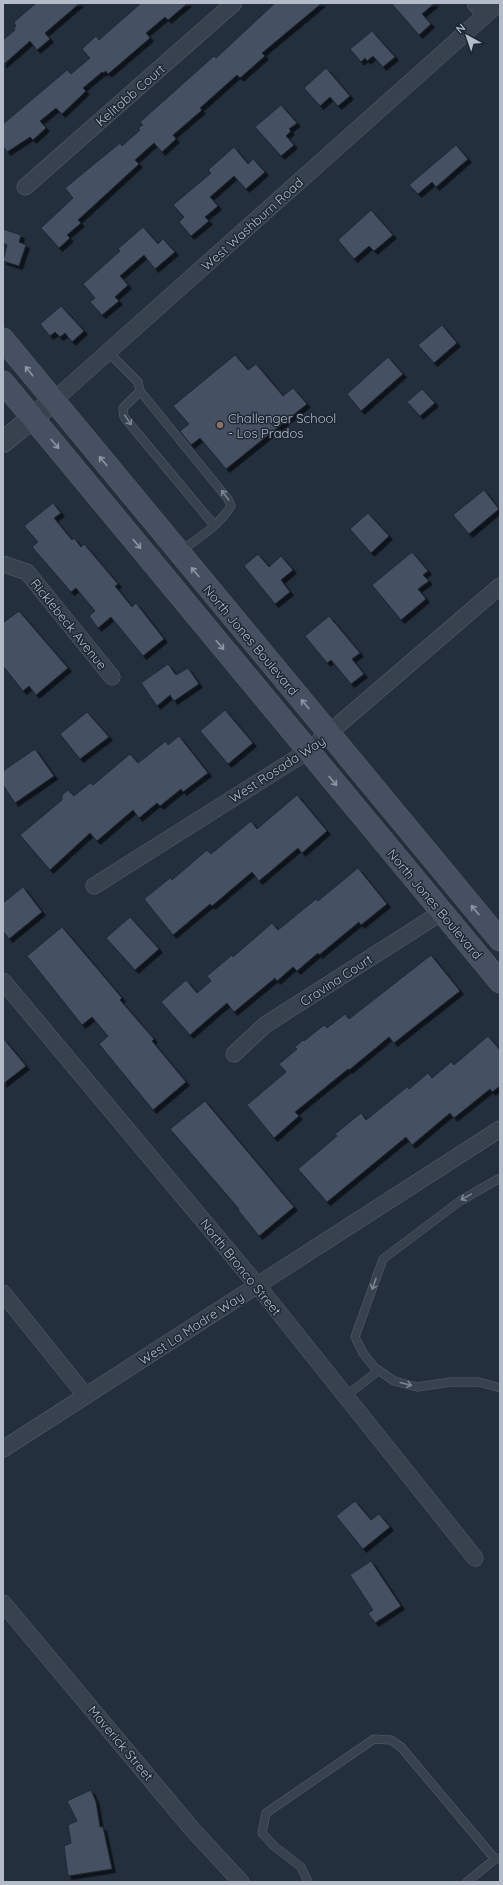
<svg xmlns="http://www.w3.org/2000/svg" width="503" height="1885" viewBox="0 0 503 1885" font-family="Quicksand,sans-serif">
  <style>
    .building { fill: #455162; stroke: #1f2835; filter: url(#shadow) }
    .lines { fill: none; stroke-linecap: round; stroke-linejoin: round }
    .service-casing { stroke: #565f6c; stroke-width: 9 }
    .minor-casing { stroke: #565f6c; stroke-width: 17 }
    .tertiary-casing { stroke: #565f6c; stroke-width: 22 }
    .secondary-casing { stroke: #565f6c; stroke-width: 23 }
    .service { stroke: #38414e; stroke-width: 8 }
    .minor { stroke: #38414e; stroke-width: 16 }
    .tertiary { stroke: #38414e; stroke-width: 21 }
    .secondary { stroke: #465061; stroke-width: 22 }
    .oneway { stroke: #8e96a5 }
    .oneway2 { stroke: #7c8592 }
    .education-dot { fill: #8d6e63; stroke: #1d2633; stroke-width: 1.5 }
    .labels { text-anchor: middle; stroke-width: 3; stroke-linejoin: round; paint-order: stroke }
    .street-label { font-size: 13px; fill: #b4bcc9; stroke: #1d2633 }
    .poi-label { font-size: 13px; fill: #b4bcc9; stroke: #1d2633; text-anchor: start }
  </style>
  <defs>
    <filter id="shadow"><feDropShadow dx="3.5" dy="3.5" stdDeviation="0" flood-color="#0009"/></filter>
  </defs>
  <rect width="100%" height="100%" fill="#242f3e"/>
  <g class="building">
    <path d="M 36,3 L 80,3 L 45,33 L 50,39 L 37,50 L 30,41 L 3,65 L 3,40 L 15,30 L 14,28 L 16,26 L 14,22 Z"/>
    <path d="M 141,3 L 188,3 L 168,20 L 165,17 L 146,33 L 150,38 L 108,74 L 106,71 L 103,73 L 102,72 L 83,88 L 86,91 L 62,114 L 56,108 L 40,121 L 46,128 L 33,140 L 30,137 L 7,152 L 3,146 L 3,124 L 67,70 L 71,74 L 90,58 L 82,49 L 96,36 L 99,40 Z"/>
    <path d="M 275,3 L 322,3 L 262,53 L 265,56 L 240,78 L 237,75 L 200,108 L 202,110 L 173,135 L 176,139 L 162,152 L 154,143 L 135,160 L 139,164 L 78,220 L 81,223 L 67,235 L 70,238 L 59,248 L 41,228 L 73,198 L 65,188 L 120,143 L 122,146 L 140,130 L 138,128 L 143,125 L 140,122 L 214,56 L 216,58 Z"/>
    <path d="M 391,3 L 435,3 L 422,14 L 431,24 L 419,35 Z"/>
    <path d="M 372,31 L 395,57 L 383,67 L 373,56 L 367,61 L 365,58 L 361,62 L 350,49 Z"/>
    <path d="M 326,68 L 350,96 L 338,106 L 330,97 L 320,106 L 304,88 Z"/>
    <path d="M 281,105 L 297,123 L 289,129 L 291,131 L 286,136 L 294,145 L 281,156 L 255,127 Z"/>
    <path d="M 456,145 L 468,159 L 436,187 L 432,182 L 418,194 L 409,185 Z"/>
    <path d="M 234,147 L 248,164 L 253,159 L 265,172 L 246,189 L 234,176 L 210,197 L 218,206 L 205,217 L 209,221 L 191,236 L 179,222 L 184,217 L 173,205 L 211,173 L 208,170 Z"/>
    <path d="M 371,210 L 393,235 L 374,251 L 369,246 L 354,259 L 338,240 Z"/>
    <path d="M 143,227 L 158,244 L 163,239 L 175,252 L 155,269 L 144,255 L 120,276 L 128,285 L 115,297 L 119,301 L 102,315 L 90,302 L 95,298 L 83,284 L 120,251 L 118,249 Z"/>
    <path d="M 3,229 L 21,235 L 19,242 L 26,245 L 19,266 L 3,261 L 7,245 L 3,243 Z"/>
    <path d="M 61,306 L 84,331 L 72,342 L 65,333 L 60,337 L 55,332 L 50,336 L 40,324 Z"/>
    <path d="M 442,325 L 457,343 L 434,363 L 418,345 Z"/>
    <path d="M 235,355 L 248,370 L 256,364 L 283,396 L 293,388 L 307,404 L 226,469 L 200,438 L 191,445 L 180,431 L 189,424 L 173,406 Z"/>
    <path d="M 388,357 L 403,374 L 361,411 L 347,394 Z"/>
    <path d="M 422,389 L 435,403 L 420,416 L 407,402 Z"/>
    <path d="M 484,490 L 499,509 L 469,534 L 453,515 Z"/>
    <path d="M 53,503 L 61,513 L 54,518 L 72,540 L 74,538 L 81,547 L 84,544 L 118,584 L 115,586 L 132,607 L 136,603 L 164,639 L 143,656 L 111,617 L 98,628 L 89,616 L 95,611 L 76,588 L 71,592 L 32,547 L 38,542 L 24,526 Z"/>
    <path d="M 368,513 L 389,536 L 371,553 L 350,529 Z"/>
    <path d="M 412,552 L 428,571 L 423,575 L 429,581 L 418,589 L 426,599 L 401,620 L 372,585 Z"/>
    <path d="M 258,554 L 269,567 L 281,556 L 293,570 L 281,580 L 290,592 L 275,604 L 244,566 Z"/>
    <path d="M 19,611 L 68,668 L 36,695 L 29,686 L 23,691 L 3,666 L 3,623 Z"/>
    <path d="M 329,616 L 360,653 L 352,659 L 364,674 L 351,684 L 331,660 L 327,663 L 305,636 Z"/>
    <path d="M 168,664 L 176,675 L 188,668 L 199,684 L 174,701 L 170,695 L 157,706 L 141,683 Z"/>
    <path d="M 225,710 L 253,743 L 228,764 L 200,731 Z"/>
    <path d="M 87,712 L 109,737 L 80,759 L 60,734 Z"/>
    <path d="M 179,736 L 208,773 L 183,792 L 181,789 L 160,806 L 157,803 L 139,818 L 133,810 L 97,841 L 90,833 L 50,870 L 20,835 L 62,800 L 62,795 L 68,790 L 74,796 L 90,783 L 93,785 L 130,754 L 138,763 L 166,741 L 168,745 Z"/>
    <path d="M 35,749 L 54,776 L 15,803 L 3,785 L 3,771 Z"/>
    <path d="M 297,795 L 327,831 L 302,853 L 298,848 L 259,881 L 252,872 L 212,906 L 210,904 L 173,935 L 144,899 L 170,878 L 172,880 L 207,850 L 211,854 L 251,821 L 257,829 Z"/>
    <path d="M 358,868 L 387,904 L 361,925 L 359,922 L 319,955 L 318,953 L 297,971 L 293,967 L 277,981 L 275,978 L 234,1012 L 227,1003 L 190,1035 L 161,1002 L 186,980 L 197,993 L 211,981 L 207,976 L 232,955 L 233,957 L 272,923 L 278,930 L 316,899 L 318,901 Z"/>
    <path d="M 23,887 L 42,912 L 9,939 L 3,931 L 3,903 Z"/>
    <path d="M 130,917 L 159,949 L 135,970 L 106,938 Z"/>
    <path d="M 62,927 L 122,998 L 120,1000 L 154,1039 L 152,1041 L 186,1082 L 153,1110 L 99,1044 L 108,1036 L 92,1017 L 82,1025 L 27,956 Z"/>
    <path d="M 431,955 L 460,991 L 394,1043 L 389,1037 L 349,1070 L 348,1069 L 295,1112 L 299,1116 L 274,1138 L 247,1105 L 286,1072 L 279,1064 L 297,1049 L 295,1047 L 303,1040 L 304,1041 L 324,1025 L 327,1028 L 345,1014 L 349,1019 Z"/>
    <path d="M 488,1036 L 500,1050 L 500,1086 L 492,1092 L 490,1089 L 454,1118 L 450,1113 L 412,1145 L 406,1137 L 327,1202 L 298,1169 L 337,1136 L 335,1134 L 361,1113 L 366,1120 L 407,1087 L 409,1089 L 428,1073 L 432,1078 L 451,1062 L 454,1065 Z"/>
    <path d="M 3,1038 L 26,1066 L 3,1084 Z"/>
    <path d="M 205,1101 L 294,1207 L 259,1236 L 238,1210 L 239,1209 L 170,1129 Z"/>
    <path d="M 355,1501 L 371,1520 L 379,1514 L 390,1527 L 363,1549 L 336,1516 Z"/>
    <path d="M 371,1561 L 401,1606 L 375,1623 L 368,1613 L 373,1610 L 350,1575 Z"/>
    <path d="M 91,1790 L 96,1802 L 100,1827 L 103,1827 L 112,1869 L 68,1876 L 64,1846 L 71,1843 L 68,1825 L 77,1821 L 67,1801 Z"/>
  </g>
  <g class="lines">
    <defs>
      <g id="service">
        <path d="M 108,352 L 138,382 L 140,391"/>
        <path d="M 179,552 C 197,539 219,526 231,506 L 228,499 L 140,391 L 123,408 L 124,417 L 214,525"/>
        <path d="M 500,1178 L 460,1201 L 383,1259 L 355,1337 L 363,1353 L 374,1367 L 394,1381 L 417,1387 L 451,1382 L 479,1382 L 500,1388"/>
        <path d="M 346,1396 L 378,1371"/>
        <path d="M 308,1882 L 301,1867 L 274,1846 L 262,1833 L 266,1813 L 374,1739 L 391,1740 L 401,1747 L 495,1859 L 500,1858"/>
        <path d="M 467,1882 L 495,1859"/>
      </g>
      <g id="minor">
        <path d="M 475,3 L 485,15"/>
        <path d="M 25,187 L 234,3"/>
        <path d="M 53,401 L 499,3"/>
        <path d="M 3,564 L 27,572 L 112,677"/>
        <path d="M 94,886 L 308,751 L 500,586"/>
        <path d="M 3,981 L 257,1285 L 475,1558"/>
        <path d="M 234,1054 L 265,1025 L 442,912"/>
        <path d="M 3,1293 L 86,1396"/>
        <path d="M 3,1449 L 500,1129"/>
        <path d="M 3,1603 L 192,1829 L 241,1882"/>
      </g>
      <path id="tertiary" d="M 3,442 L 53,401"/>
      <g id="secondary">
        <path d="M 3,339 L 500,940"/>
        <path d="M 3,382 L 500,982"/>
      </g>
    </defs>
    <use href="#service" class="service-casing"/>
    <use href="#minor" class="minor-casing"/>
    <use href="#tertiary" class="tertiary-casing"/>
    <use href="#secondary" class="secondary-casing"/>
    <use href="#service" class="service"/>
    <use href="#minor" class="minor"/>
    <use href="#tertiary" class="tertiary"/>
    <use href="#secondary" class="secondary"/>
  </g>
  <defs><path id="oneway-shaft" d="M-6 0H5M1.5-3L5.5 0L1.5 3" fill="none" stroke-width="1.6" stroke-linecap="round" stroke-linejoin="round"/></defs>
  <g class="oneway">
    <use href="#oneway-shaft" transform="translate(29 371) rotate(-129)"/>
    <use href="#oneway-shaft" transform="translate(55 444) rotate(50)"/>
    <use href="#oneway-shaft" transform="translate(103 461) rotate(-130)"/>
    <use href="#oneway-shaft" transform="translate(137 544) rotate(50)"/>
    <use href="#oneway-shaft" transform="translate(195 572) rotate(-130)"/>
    <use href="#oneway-shaft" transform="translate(220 645) rotate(50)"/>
    <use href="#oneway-shaft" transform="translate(305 704) rotate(-130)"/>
    <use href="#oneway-shaft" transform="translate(333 781) rotate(50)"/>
    <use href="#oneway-shaft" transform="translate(475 910) rotate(-130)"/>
  </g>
  <g class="oneway2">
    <use href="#oneway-shaft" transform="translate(128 420) rotate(55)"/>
    <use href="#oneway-shaft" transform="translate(225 495) rotate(-127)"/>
    <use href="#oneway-shaft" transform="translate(466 1197) rotate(151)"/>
    <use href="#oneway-shaft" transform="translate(374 1284) rotate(110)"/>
    <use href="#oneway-shaft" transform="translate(406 1384) rotate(14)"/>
  </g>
  <circle class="education-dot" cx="220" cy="425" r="4"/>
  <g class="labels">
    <g class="street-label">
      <text transform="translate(130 95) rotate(-41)" y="5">Kelitabb Court</text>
      <text transform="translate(252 224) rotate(-42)" y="5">West Washburn Road</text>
      <text transform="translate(69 624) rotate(51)" y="5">Ricklebeck Avenue</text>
      <text transform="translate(251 640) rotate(50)" y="5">North Jones Boulevard</text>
      <text transform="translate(277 769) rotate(-33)" y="5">West Rosada Way</text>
      <text transform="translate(435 904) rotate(50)" y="5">North Jones Boulevard</text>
      <text transform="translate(336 980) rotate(-33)" y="5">Cravina Court</text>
      <text transform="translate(241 1267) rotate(51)" y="5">North Bronco Street</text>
      <text transform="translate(191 1328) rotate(-33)" y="5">West La Madre Way</text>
      <text transform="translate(121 1743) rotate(50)" y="5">Maverick Street</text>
    </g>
    <g class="poi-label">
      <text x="228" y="423">Challenger School<tspan x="228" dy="15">- Los Prados</tspan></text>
    </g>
  </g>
  <rect width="503" height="1885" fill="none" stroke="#b4bcc9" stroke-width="8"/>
  <g transform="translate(467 36) rotate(320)" stroke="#1d2633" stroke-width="3" paint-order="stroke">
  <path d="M0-3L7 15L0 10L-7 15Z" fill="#b4bcc9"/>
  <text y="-6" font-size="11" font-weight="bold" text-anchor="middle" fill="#b4bcc9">N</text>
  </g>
</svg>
